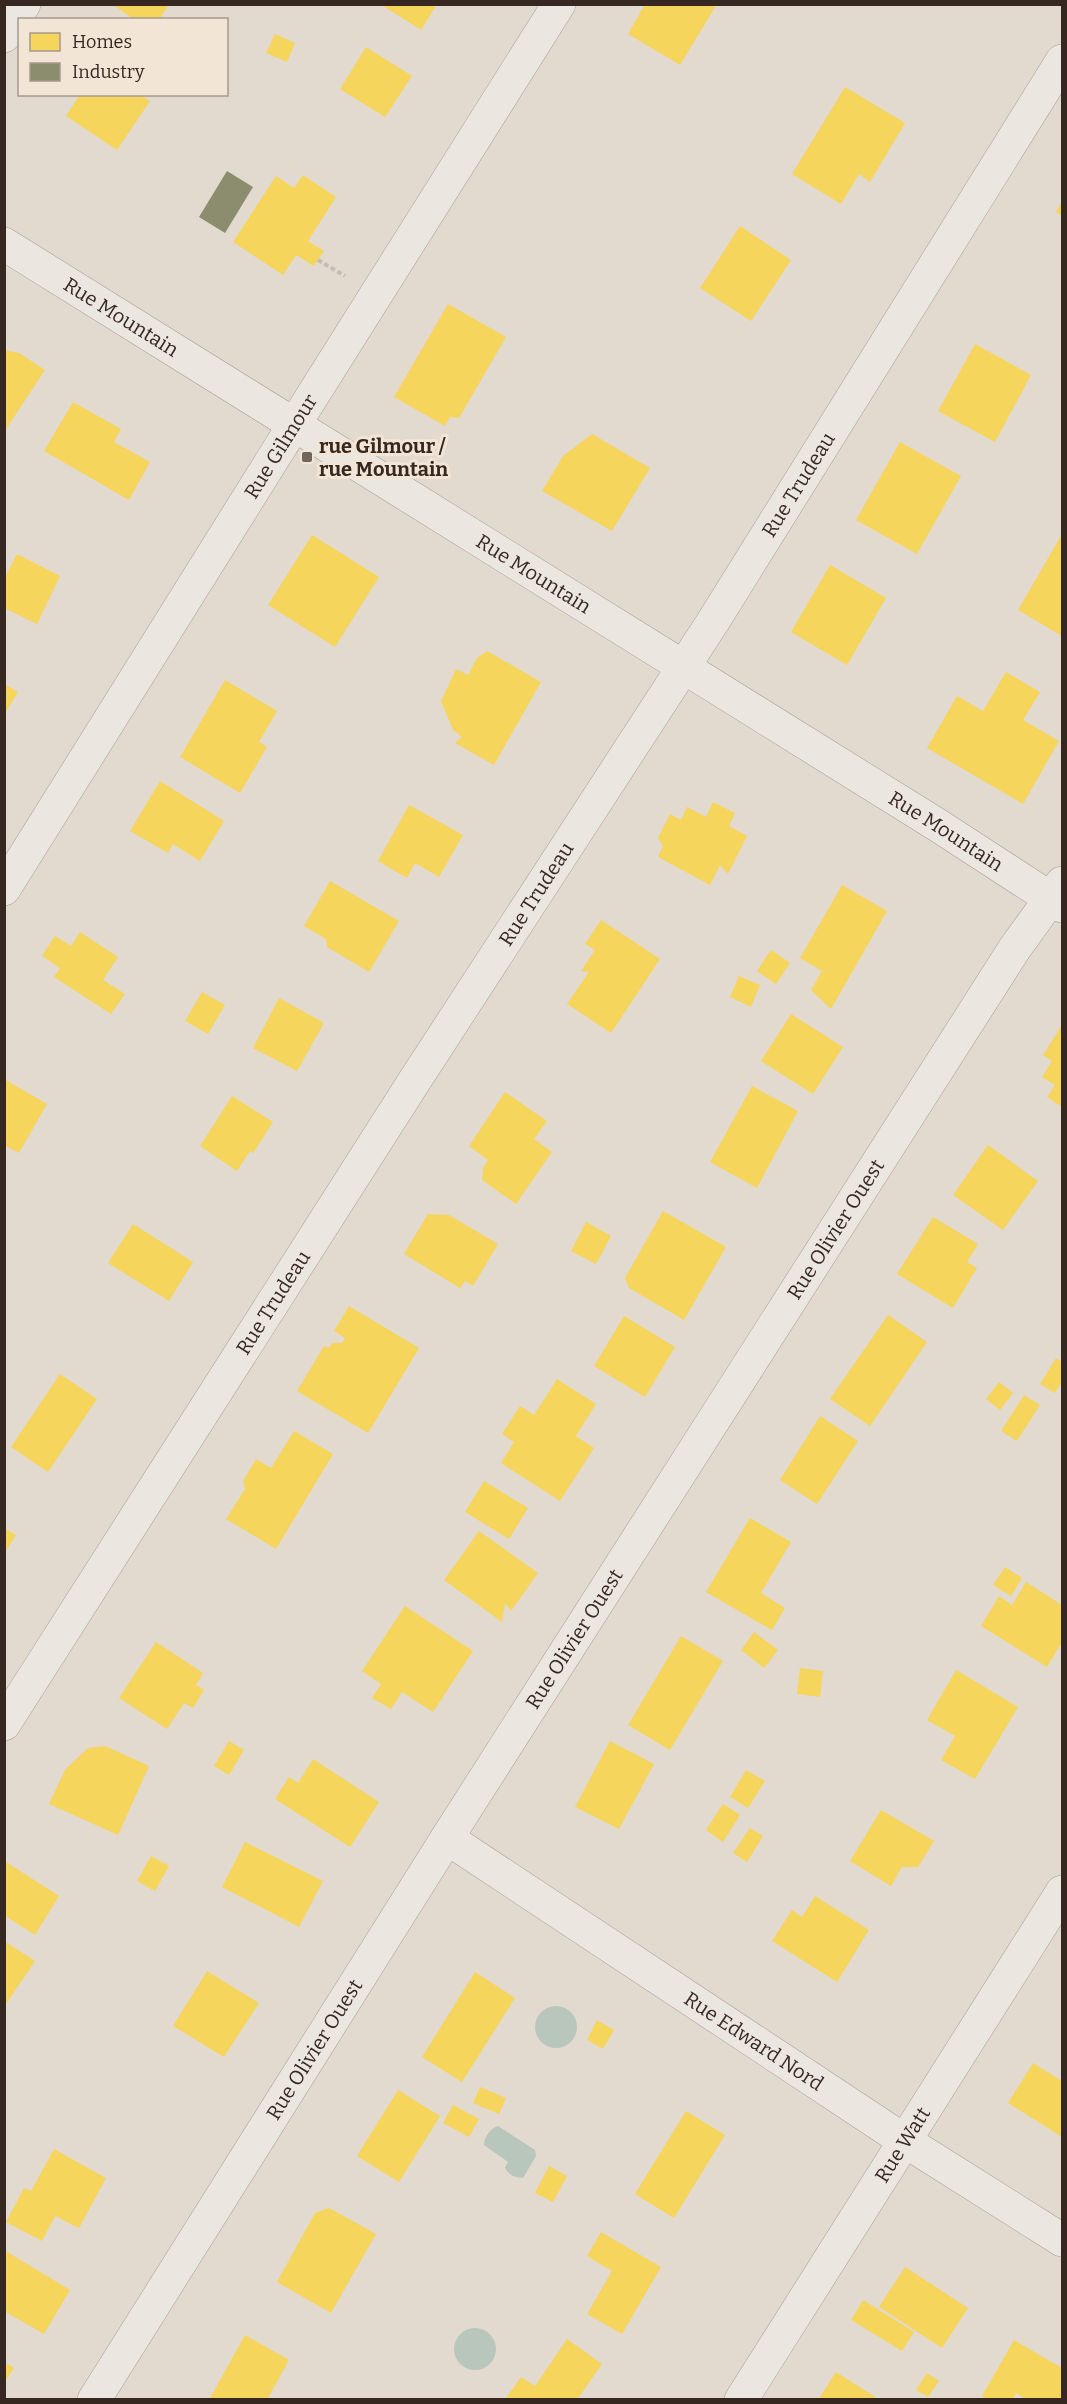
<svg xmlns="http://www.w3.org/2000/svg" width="1067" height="2404" viewBox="0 0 1067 2404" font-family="Bitter,serif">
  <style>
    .water { fill: #b9c6bc }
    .homes { fill: #f6d55c }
    .industry { fill: #8c8c6e }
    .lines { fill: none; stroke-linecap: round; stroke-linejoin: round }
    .street-casing { stroke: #a89f97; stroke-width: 34 }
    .path { stroke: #c3bcb6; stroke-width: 4; stroke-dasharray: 4.5 3; stroke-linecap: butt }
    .street { stroke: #ebe6e0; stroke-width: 33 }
    .poi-dot { fill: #72655d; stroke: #f2e5d6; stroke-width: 2 }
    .labels { text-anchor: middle; stroke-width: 6; stroke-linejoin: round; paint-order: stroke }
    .street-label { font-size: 20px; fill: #362720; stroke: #f2e5d6 }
    .poi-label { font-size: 20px; font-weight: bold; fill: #362720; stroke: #f2e5d6; text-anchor: start }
  </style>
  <rect width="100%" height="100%" fill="#e2d9cf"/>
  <g class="water">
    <circle cx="556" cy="2027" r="21"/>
    <path d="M 498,2126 L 535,2150 L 536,2156 L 523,2178 C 515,2178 509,2175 505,2168 L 508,2162 L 484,2145 C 484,2137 491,2128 498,2126 Z"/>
    <circle cx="475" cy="2349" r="21"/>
  </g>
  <g class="homes">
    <path d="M 112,4 L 169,4 L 159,20 L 135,20 Z"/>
    <path d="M 380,4 L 437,4 L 421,30 Z"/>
    <path d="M 645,4 L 717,4 L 680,65 L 628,34 Z"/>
    <path d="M 275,34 L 295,43 L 287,62 L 266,53 Z"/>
    <path d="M 366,47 L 412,76 L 385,117 L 340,89 Z"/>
    <path d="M 845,87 L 905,123 L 870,182 L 859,174 L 841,204 L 792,174 Z"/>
    <path d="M 80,94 L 140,94 L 150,101 L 117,150 L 66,116 Z"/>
    <path d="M 303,175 L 336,197 L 308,241 L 324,251 L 314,266 L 296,255 L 283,275 L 233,242 L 276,176 L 294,188 Z"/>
    <path d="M 1062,201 L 1062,216 L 1056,212 Z"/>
    <path d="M 740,226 L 791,260 L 751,321 L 700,288 Z"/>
    <path d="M 448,304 L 506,337 L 459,418 L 450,417 L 445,426 L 394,397 Z"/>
    <path d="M 975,344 L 1031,375 L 995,442 L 938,411 Z"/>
    <path d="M 4,350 L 19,353 L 45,370 L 4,432 Z"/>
    <path d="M 73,402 L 121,429 L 114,442 L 150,462 L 129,500 L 44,451 Z"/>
    <path d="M 592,434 L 650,468 L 612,531 L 542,491 L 563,456 Z"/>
    <path d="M 900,442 L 961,476 L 917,554 L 856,520 Z"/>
    <path d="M 1062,534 L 1062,636 L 1018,610 Z"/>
    <path d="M 312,535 L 379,577 L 335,647 L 268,605 Z"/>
    <path d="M 17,554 L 60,576 L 37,624 L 4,608 L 4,579 Z"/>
    <path d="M 830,565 L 886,598 L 847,665 L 791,632 Z"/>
    <path d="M 487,651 L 541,682 L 494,765 L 455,743 L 462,737 L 453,730 L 441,701 L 456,669 L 468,675 L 477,658 Z"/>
    <path d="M 1006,672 L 1040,692 L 1023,720 L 1059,741 L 1023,804 L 927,748 L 957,696 L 983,711 Z"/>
    <path d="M 225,680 L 277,711 L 259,742 L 267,747 L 240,793 L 180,757 Z"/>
    <path d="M 4,684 L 18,692 L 4,715 Z"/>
    <path d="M 160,781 L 224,821 L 200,861 L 173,844 L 168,853 L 130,831 Z"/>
    <path d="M 713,802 L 735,813 L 729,826 L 747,836 L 728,874 L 720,865 L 710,885 L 658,857 L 663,846 L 658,838 L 670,814 L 681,820 L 687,807 L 706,817 Z"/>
    <path d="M 409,805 L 463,835 L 439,877 L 415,863 L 407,878 L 378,861 Z"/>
    <path d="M 330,881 L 399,921 L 369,972 L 327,947 L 326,939 L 304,926 Z"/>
    <path d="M 842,885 L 887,911 L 831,1009 L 811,990 L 822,971 L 800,958 Z"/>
    <path d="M 601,920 L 660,959 L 611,1033 L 567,1004 L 589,972 L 581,971 L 595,950 L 585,944 Z"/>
    <path d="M 80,932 L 118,957 L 103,980 L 125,994 L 111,1014 L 54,977 L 60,968 L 42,956 L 55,936 L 71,946 Z"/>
    <path d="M 771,950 L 790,963 L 776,984 L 757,971 Z"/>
    <path d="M 739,976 L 760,985 L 751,1007 L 730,997 Z"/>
    <path d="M 202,992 L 225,1005 L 208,1034 L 185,1021 Z"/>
    <path d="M 279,998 L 324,1023 L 297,1071 L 253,1048 Z"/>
    <path d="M 791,1014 L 843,1047 L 813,1094 L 761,1061 Z"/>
    <path d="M 1062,1025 L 1062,1107 L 1047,1097 L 1055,1085 L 1042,1077 L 1052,1061 L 1043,1055 Z"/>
    <path d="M 4,1079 L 47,1104 L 19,1153 L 4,1145 Z"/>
    <path d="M 752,1086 L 798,1111 L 757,1188 L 710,1162 Z"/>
    <path d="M 505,1092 L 547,1121 L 534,1139 L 552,1152 L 516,1204 L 482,1180 L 483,1168 L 488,1160 L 469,1146 Z"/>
    <path d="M 232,1096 L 273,1122 L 253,1153 L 250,1151 L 237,1171 L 200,1146 Z"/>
    <path d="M 988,1145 L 1038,1181 L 1003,1230 L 953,1195 Z"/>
    <path d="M 663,1211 L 726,1247 L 684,1320 L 629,1288 L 625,1278 Z"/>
    <path d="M 428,1214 L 449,1215 L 498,1244 L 473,1286 L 465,1281 L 460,1288 L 404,1254 Z"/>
    <path d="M 933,1217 L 978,1244 L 967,1262 L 977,1268 L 953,1308 L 897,1274 Z"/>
    <path d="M 586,1222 L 611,1236 L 596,1264 L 571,1251 Z"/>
    <path d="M 133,1224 L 193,1262 L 169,1301 L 108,1263 Z"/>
    <path d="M 349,1306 L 419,1348 L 368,1433 L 297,1391 L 324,1346 L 329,1348 L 332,1343 L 342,1343 L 345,1338 L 334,1331 Z"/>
    <path d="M 888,1315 L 927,1342 L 870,1426 L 830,1399 Z"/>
    <path d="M 624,1316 L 675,1347 L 645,1397 L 594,1366 Z"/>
    <path d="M 1056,1358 L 1062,1362 L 1062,1382 L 1055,1393 L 1040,1384 Z"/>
    <path d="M 60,1374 L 97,1399 L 48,1472 L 11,1447 Z"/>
    <path d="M 557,1379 L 596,1404 L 576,1436 L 594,1448 L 560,1501 L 501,1463 L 514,1442 L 502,1434 L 520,1406 L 534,1415 Z"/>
    <path d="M 999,1382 L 1013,1393 L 1000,1410 L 986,1399 Z"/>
    <path d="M 1024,1395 L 1040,1405 L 1017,1441 L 1001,1431 Z"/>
    <path d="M 820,1416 L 858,1441 L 817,1504 L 780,1480 Z"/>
    <path d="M 294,1431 L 333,1454 L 276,1549 L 226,1519 L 245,1489 L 243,1481 L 256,1459 L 271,1468 Z"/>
    <path d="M 484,1481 L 528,1508 L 509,1539 L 465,1512 Z"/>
    <path d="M 750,1518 L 791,1542 L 761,1593 L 785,1608 L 772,1630 L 706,1592 Z"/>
    <path d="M 4,1528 L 16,1535 L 4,1554 Z"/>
    <path d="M 479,1531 L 538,1573 L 511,1611 L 505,1603 L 502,1622 L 444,1580 Z"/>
    <path d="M 1005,1567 L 1022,1578 L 1011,1596 L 993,1585 Z"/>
    <path d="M 1026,1582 L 1062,1605 L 1062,1642 L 1047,1667 L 981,1626 L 999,1596 L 1012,1605 Z"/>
    <path d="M 405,1606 L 473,1651 L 433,1712 L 402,1692 L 391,1709 L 372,1698 L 381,1684 L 362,1671 Z"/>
    <path d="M 754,1632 L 778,1650 L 764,1668 L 741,1650 Z"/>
    <path d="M 681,1636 L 723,1661 L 670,1750 L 628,1725 Z"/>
    <path d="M 156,1642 L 203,1673 L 196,1685 L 204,1690 L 193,1708 L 184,1703 L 167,1729 L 119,1698 Z"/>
    <path d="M 800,1668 L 823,1671 L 820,1697 L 797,1694 Z"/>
    <path d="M 956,1670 L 1018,1707 L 975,1779 L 941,1760 L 955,1736 L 927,1720 Z"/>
    <path d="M 229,1741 L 244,1750 L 229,1775 L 214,1766 Z"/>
    <path d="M 610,1741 L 654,1764 L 619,1829 L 575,1807 Z"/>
    <path d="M 105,1746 L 149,1766 L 118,1835 L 49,1804 L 65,1770 L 88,1748 Z"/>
    <path d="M 313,1759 L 379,1802 L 350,1847 L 275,1799 L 289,1777 L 298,1783 Z"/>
    <path d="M 746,1770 L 765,1781 L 748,1808 L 730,1797 Z"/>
    <path d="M 723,1804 L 740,1815 L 723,1842 L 706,1830 Z"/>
    <path d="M 881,1810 L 934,1841 L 918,1867 L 902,1867 L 891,1886 L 850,1861 Z"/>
    <path d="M 750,1828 L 763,1836 L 747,1862 L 733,1853 Z"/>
    <path d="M 245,1842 L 323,1881 L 299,1927 L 222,1887 Z"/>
    <path d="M 151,1856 L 169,1866 L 155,1891 L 137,1881 Z"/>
    <path d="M 6,1862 L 59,1896 L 35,1935 L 4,1915 Z"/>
    <path d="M 815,1896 L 869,1930 L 837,1982 L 772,1941 L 792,1910 L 802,1917 Z"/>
    <path d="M 4,1941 L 35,1961 L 6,2004 L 4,2003 Z"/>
    <path d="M 207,1971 L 259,2003 L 224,2057 L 173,2026 Z"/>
    <path d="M 475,1972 L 515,1998 L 462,2082 L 422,2057 Z"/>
    <path d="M 597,2020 L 614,2030 L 603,2049 L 587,2040 Z"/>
    <path d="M 1033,2063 L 1062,2081 L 1062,2137 L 1008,2103 Z"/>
    <path d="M 480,2087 L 506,2098 L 499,2114 L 473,2103 Z"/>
    <path d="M 398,2090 L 440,2116 L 399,2182 L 357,2156 Z"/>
    <path d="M 453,2105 L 479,2119 L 469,2137 L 443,2123 Z"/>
    <path d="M 686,2111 L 725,2135 L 674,2218 L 635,2194 Z"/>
    <path d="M 54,2149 L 106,2178 L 79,2228 L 55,2216 L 42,2241 L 6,2222 L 24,2188 L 31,2191 Z"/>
    <path d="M 549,2166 L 567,2176 L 553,2202 L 535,2193 Z"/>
    <path d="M 329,2208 L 376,2234 L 331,2313 L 277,2282 L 315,2213 Z"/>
    <path d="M 601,2232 L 661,2267 L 622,2334 L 587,2314 L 612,2271 L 587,2256 Z"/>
    <path d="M 4,2250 L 70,2290 L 44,2334 L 4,2311 Z"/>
    <path d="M 905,2267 L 968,2308 L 942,2348 L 879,2307 Z"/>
    <path d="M 863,2300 L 914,2332 L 902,2351 L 851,2320 Z"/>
    <path d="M 245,2335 L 289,2360 L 267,2400 L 209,2400 Z"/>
    <path d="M 567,2339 L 602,2364 L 577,2400 L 506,2398 L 521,2377 L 535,2386 Z"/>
    <path d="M 1014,2340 L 1062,2368 L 1062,2400 L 1027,2400 L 1016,2393 L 1012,2400 L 988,2400 L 982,2396 Z"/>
    <path d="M 4,2362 L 14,2368 L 4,2383 Z"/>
    <path d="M 836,2372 L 880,2400 L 818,2400 Z"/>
    <path d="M 927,2373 L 939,2381 L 928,2397 L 916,2390 Z"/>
  </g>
  <path class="industry" d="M 227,171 L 253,187 L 225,233 L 199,217 Z"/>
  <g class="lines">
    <defs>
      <g id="street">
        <path d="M 4,36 L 24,4"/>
        <path id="s1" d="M 4,244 L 939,826 L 1062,906"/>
        <path id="s2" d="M 4,889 L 294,425 L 559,4"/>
        <path id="s3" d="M 4,1724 L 415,1080 L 714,620 L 1062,61"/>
        <path id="s4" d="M 447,1838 L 905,2141 L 1062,2240"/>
        <path id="s5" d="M 94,2400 L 447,1838 L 1015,948 L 1062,883"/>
        <path id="s6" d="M 741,2400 L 1062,1892"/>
      </g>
    </defs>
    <use href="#street" class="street-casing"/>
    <path class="path" d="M 318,260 L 345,276"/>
    <use href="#street" class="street"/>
  </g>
  <rect class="poi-dot" x="301" y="451" width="12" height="12" rx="3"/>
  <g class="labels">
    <g class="street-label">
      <text dy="7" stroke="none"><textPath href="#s1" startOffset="138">Rue Mountain</textPath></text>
      <text dy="7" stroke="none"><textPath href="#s2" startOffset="522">Rue Gilmour</textPath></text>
      <text dy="7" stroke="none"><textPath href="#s3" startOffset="1472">Rue Trudeau</textPath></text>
      <text dy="7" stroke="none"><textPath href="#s1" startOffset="624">Rue Mountain</textPath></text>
      <text dy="7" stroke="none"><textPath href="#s1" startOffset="1110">Rue Mountain</textPath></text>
      <text dy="7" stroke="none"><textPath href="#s3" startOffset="986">Rue Trudeau</textPath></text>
      <text dy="7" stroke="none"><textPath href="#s5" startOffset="1386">Rue Olivier Ouest</textPath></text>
      <text dy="7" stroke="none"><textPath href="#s3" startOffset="500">Rue Trudeau</textPath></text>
      <text dy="7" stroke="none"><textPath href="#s5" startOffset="900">Rue Olivier Ouest</textPath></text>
      <text dy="7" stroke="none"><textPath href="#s4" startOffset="368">Rue Edward Nord</textPath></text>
      <text dy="7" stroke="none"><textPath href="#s5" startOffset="414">Rue Olivier Ouest</textPath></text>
      <text dy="7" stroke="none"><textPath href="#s6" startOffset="302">Rue Watt</textPath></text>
    </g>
    <g class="poi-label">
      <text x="319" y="453">rue Gilmour /<tspan x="319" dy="23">rue Mountain</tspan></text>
    </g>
  </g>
  <rect width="1067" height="2404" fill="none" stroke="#362720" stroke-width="12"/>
  <rect x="18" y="18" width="210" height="78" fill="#f2e5d6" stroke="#a7998d" stroke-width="1.5"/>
  <rect x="30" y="33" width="30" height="18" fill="#f6d55c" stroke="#a7998d" stroke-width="1.5"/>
  <text x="72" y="48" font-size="18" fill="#362720">Homes</text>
  <rect x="30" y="63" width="30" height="18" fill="#8c8c6e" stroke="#a7998d" stroke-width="1.5"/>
  <text x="72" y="78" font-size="18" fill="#362720">Industry</text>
</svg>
